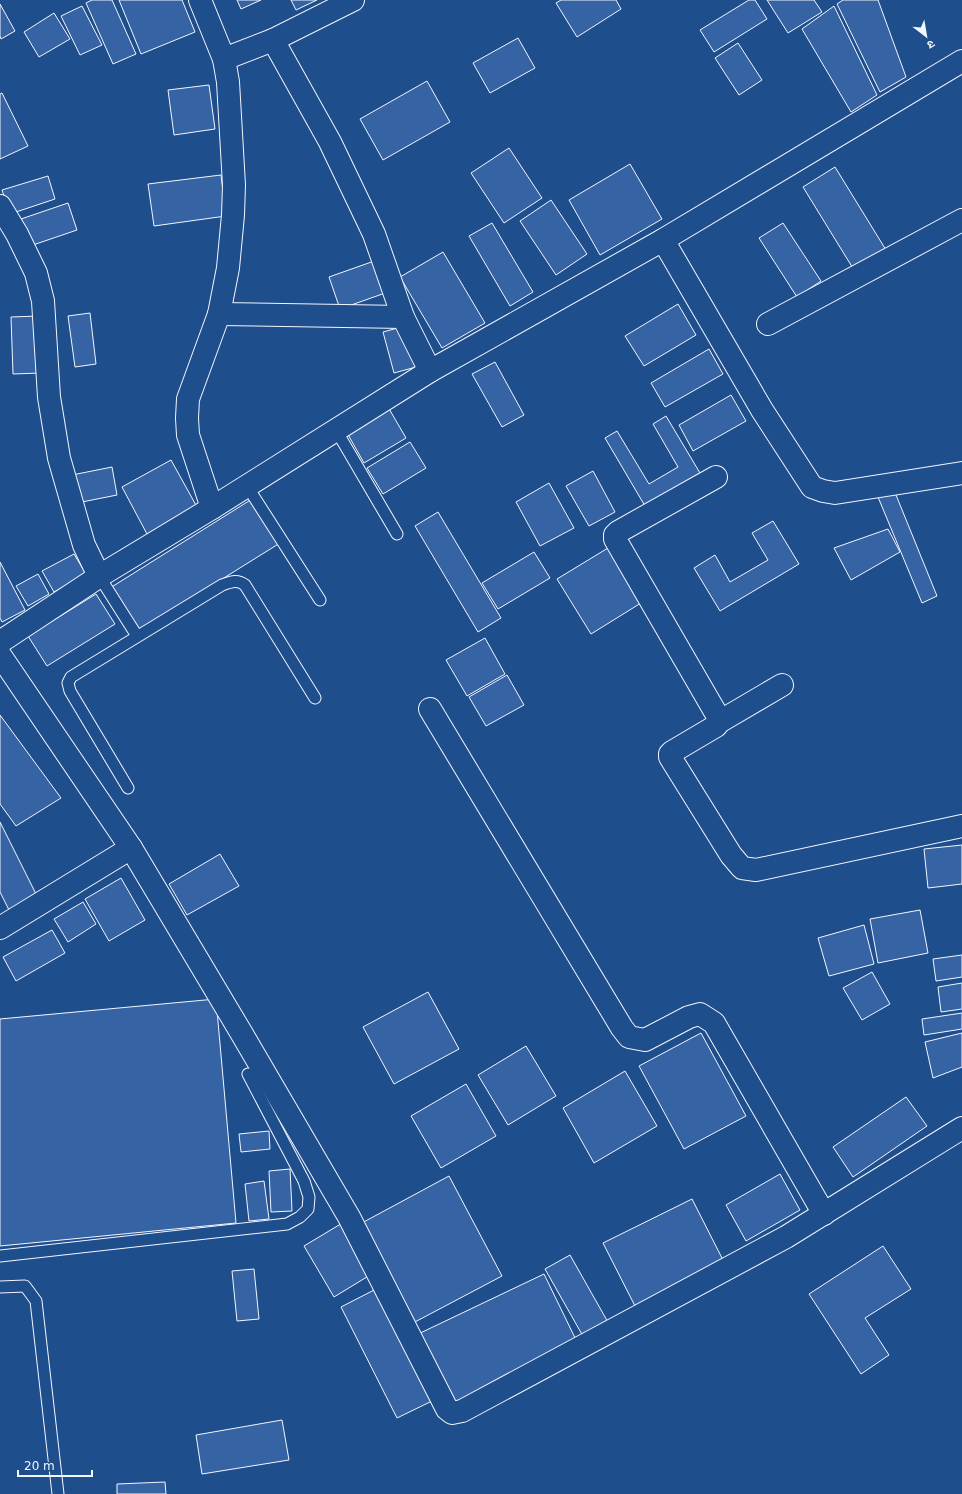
<svg xmlns="http://www.w3.org/2000/svg" width="962" height="1494" viewBox="0 0 962 1494" font-family="'DejaVu Sans','Noto Sans Devanagari',sans-serif">
  <style>
    .building { fill: #3563a3; stroke: #f2f6ff }
    .lines { fill: none; stroke-linecap: round; stroke-linejoin: round }
    .lane-casing { stroke: #f2f6ff; stroke-width: 13 }
    .street-casing { stroke: #f2f6ff; stroke-width: 24 }
    .lane { stroke: #1f4e8c; stroke-width: 11 }
    .street { stroke: #1f4e8c; stroke-width: 22 }
  </style>
  <rect width="100%" height="100%" fill="#1f4e8c"/>
  <g class="building">
    <path d="M 92,0 L 112,0 L 136,54 L 113,64 L 86,3 Z"/>
    <path d="M 119,0 L 182,0 L 195,32 L 141,54 Z"/>
    <path d="M 237,0 L 261,0 L 241,9 Z"/>
    <path d="M 291,0 L 317,0 L 296,10 Z"/>
    <path d="M 561,0 L 616,0 L 621,9 L 577,37 L 556,3 Z"/>
    <path d="M 749,0 L 755,0 L 767,19 L 714,52 L 700,30 Z"/>
    <path d="M 767,0 L 814,0 L 822,12 L 788,33 Z"/>
    <path d="M 843,0 L 878,0 L 906,77 L 880,92 L 837,4 Z"/>
    <path d="M 0,4 L 15,31 L 1,39 L 0,36 Z"/>
    <path d="M 82,6 L 102,45 L 80,55 L 61,16 Z"/>
    <path d="M 834,6 L 877,95 L 851,112 L 802,29 Z"/>
    <path d="M 54,13 L 70,39 L 39,57 L 24,32 Z"/>
    <path d="M 518,38 L 535,68 L 490,93 L 473,63 Z"/>
    <path d="M 738,43 L 762,80 L 739,95 L 715,58 Z"/>
    <path d="M 427,81 L 450,122 L 383,160 L 360,119 Z"/>
    <path d="M 209,85 L 215,129 L 174,135 L 168,90 Z"/>
    <path d="M 2,93 L 28,146 L 0,159 L 0,94 Z"/>
    <path d="M 509,148 L 542,198 L 504,223 L 471,173 Z"/>
    <path d="M 630,164 L 662,219 L 600,255 L 569,200 Z"/>
    <path d="M 835,167 L 886,250 L 854,270 L 803,187 Z"/>
    <path d="M 221,175 L 226,216 L 154,226 L 148,184 Z"/>
    <path d="M 48,176 L 55,199 L 10,214 L 2,190 Z"/>
    <path d="M 551,200 L 587,254 L 556,275 L 520,221 Z"/>
    <path d="M 68,203 L 77,230 L 30,246 L 21,219 Z"/>
    <path d="M 492,223 L 533,292 L 510,306 L 469,236 Z"/>
    <path d="M 783,223 L 821,281 L 797,297 L 759,238 Z"/>
    <path d="M 443,252 L 485,323 L 442,348 L 400,277 Z"/>
    <path d="M 377,260 L 388,292 L 340,309 L 329,277 Z"/>
    <path d="M 678,304 L 696,335 L 644,366 L 625,336 Z"/>
    <path d="M 90,313 L 96,364 L 75,367 L 68,316 Z"/>
    <path d="M 38,316 L 40,373 L 13,374 L 11,317 Z"/>
    <path d="M 405,326 L 416,367 L 394,373 L 383,332 Z"/>
    <path d="M 709,349 L 723,374 L 665,407 L 651,383 Z"/>
    <path d="M 495,362 L 524,415 L 502,427 L 472,374 Z"/>
    <path d="M 731,395 L 746,421 L 693,451 L 679,425 Z"/>
    <path d="M 388,407 L 406,438 L 364,463 L 346,431 Z"/>
    <path d="M 666,416 L 700,473 L 645,506 L 605,438 L 617,431 L 649,484 L 678,467 L 653,424 Z"/>
    <path d="M 410,442 L 426,468 L 383,494 L 367,468 Z"/>
    <path d="M 171,460 L 197,507 L 147,534 L 122,487 Z"/>
    <path d="M 112,467 L 117,495 L 77,503 L 72,475 Z"/>
    <path d="M 593,471 L 615,512 L 589,526 L 566,486 Z"/>
    <path d="M 549,483 L 574,528 L 540,546 L 516,502 Z"/>
    <path d="M 894,490 L 937,596 L 922,603 L 878,497 Z"/>
    <path d="M 252,499 L 280,543 L 137,632 L 110,588 Z"/>
    <path d="M 438,512 L 501,618 L 478,632 L 415,526 Z"/>
    <path d="M 773,521 L 799,564 L 720,611 L 694,568 L 715,555 L 730,582 L 768,560 L 752,533 Z"/>
    <path d="M 888,529 L 900,552 L 851,580 L 834,548 Z"/>
    <path d="M 608,548 L 641,603 L 591,634 L 557,579 Z"/>
    <path d="M 534,552 L 550,578 L 498,609 L 482,583 Z"/>
    <path d="M 74,554 L 86,574 L 54,592 L 42,571 Z"/>
    <path d="M 0,562 L 25,610 L 2,622 L 0,618 Z"/>
    <path d="M 38,574 L 49,594 L 28,606 L 16,586 Z"/>
    <path d="M 96,594 L 115,624 L 47,666 L 28,636 Z"/>
    <path d="M 485,638 L 505,674 L 467,696 L 446,660 Z"/>
    <path d="M 507,675 L 524,705 L 486,726 L 469,697 Z"/>
    <path d="M 0,715 L 61,798 L 16,826 L 0,804 Z"/>
    <path d="M 0,822 L 37,896 L 9,910 L 0,892 Z"/>
    <path d="M 962,845 L 962,884 L 928,888 L 924,849 Z"/>
    <path d="M 220,854 L 239,886 L 187,915 L 169,884 Z"/>
    <path d="M 121,878 L 145,920 L 109,941 L 85,899 Z"/>
    <path d="M 83,902 L 96,924 L 68,942 L 54,919 Z"/>
    <path d="M 920,910 L 928,953 L 878,963 L 870,919 Z"/>
    <path d="M 864,925 L 874,964 L 829,976 L 818,938 Z"/>
    <path d="M 52,930 L 65,953 L 16,981 L 3,957 Z"/>
    <path d="M 962,955 L 962,977 L 936,981 L 933,959 Z"/>
    <path d="M 872,972 L 890,1004 L 862,1020 L 843,988 Z"/>
    <path d="M 962,983 L 962,1009 L 941,1012 L 938,987 Z"/>
    <path d="M 428,992 L 459,1049 L 394,1084 L 363,1027 Z"/>
    <path d="M 216,999 L 236,1223 L 0,1246 L 0,1019 Z"/>
    <path d="M 962,1013 L 962,1029 L 924,1035 L 922,1019 Z"/>
    <path d="M 701,1033 L 746,1116 L 684,1149 L 639,1066 Z"/>
    <path d="M 962,1033 L 962,1067 L 933,1078 L 925,1042 Z"/>
    <path d="M 526,1046 L 556,1096 L 508,1125 L 478,1075 Z"/>
    <path d="M 625,1071 L 657,1126 L 594,1163 L 563,1108 Z"/>
    <path d="M 466,1084 L 496,1136 L 441,1168 L 411,1116 Z"/>
    <path d="M 906,1097 L 927,1126 L 853,1177 L 833,1147 Z"/>
    <path d="M 269,1131 L 270,1149 L 241,1152 L 239,1134 Z"/>
    <path d="M 290,1169 L 292,1211 L 271,1212 L 269,1171 Z"/>
    <path d="M 780,1174 L 800,1210 L 746,1241 L 726,1205 Z"/>
    <path d="M 449,1176 L 502,1276 L 413,1323 L 360,1224 Z"/>
    <path d="M 264,1181 L 269,1219 L 249,1221 L 245,1184 Z"/>
    <path d="M 692,1199 L 725,1264 L 636,1308 L 603,1243 Z"/>
    <path d="M 344,1222 L 375,1272 L 334,1297 L 304,1246 Z"/>
    <path d="M 883,1246 L 911,1289 L 865,1318 L 889,1355 L 861,1374 L 809,1294 Z"/>
    <path d="M 570,1255 L 609,1324 L 584,1338 L 545,1269 Z"/>
    <path d="M 254,1269 L 259,1319 L 237,1321 L 232,1271 Z"/>
    <path d="M 544,1274 L 578,1344 L 448,1406 L 414,1336 Z"/>
    <path d="M 376,1289 L 432,1401 L 397,1418 L 341,1307 Z"/>
    <path d="M 282,1420 L 289,1460 L 202,1474 L 196,1435 Z"/>
    <path d="M 165,1482 L 166,1494 L 117,1494 L 117,1484 Z"/>
  </g>
  <g class="lines">
    <defs>
      <g id="lane">
        <path d="M 336,430 L 397,534"/>
        <path d="M 247,486 L 320,600"/>
        <path d="M 99,576 L 137,636"/>
        <path d="M 128,788 L 70,691 L 68,683 L 71,677 L 222,585 C 231,582 237,579 245,585 L 315,698"/>
        <path d="M 0,1256 L 287,1224 L 300,1217 L 308,1209 L 309,1197 L 304,1181 L 248,1074"/>
        <path d="M 0,1287 L 25,1286 L 36,1301 L 58,1494"/>
      </g>
      <g id="street">
        <path d="M 200,0 L 224,59 L 228,82 L 234,185 L 233,215 L 228,268 L 219,314 L 188,399 L 187,418 L 188,435 L 212,508"/>
        <path d="M 273,40 L 330,142 L 374,234 L 403,317 L 430,371"/>
        <path d="M 224,59 L 273,40 L 353,0"/>
        <path d="M 0,206 L 17,234 L 36,273 L 43,301 L 49,397 L 59,458 L 84,545 L 99,576"/>
        <path d="M 663,240 L 762,410 L 812,487 L 823,491 L 835,493 L 962,473"/>
        <path d="M 219,314 L 403,317"/>
        <path d="M 768,324 L 962,220"/>
        <path d="M 716,477 L 618,532 L 615,535 L 615,539 L 717,715 L 719,722 L 716,726 L 672,752 L 670,754 L 670,757 L 731,855 L 742,868 L 756,870 L 962,826"/>
        <path d="M 0,642 L 106,572 L 212,508 L 430,371 L 663,240 L 962,61"/>
        <path d="M 0,655 L 131,848 L 242,1034 L 349,1217 L 447,1409 L 452,1413 L 462,1411 L 786,1237 L 962,1128"/>
        <path d="M 430,709 L 622,1028 L 629,1037 L 645,1040 L 689,1017 L 700,1014 L 714,1023 L 824,1214"/>
        <path d="M 719,722 L 782,685"/>
        <path d="M 0,928 L 131,848"/>
      </g>
    </defs>
    <use href="#lane" class="lane-casing"/>
    <use href="#street" class="street-casing"/>
    <use href="#lane" class="lane"/>
    <use href="#street" class="street"/>
  </g>
  <g transform="translate(926 36) rotate(149)" stroke="#1f4e8c" stroke-width="3" paint-order="stroke">
  <path d="M0-3L7 15L0 10L-7 15Z" fill="#f2f6ff"/>
  <text y="-6" font-size="11" font-weight="bold" text-anchor="middle" fill="#f2f6ff">उ</text>
  </g>
  <path d="M18 1470v6h74v-6" fill="none" stroke="#f2f6ff" stroke-width="2"/>
  <text x="24" y="1470" font-size="12" fill="#f2f6ff" stroke="#1f4e8c" stroke-width="3" paint-order="stroke">20 m</text>
</svg>
